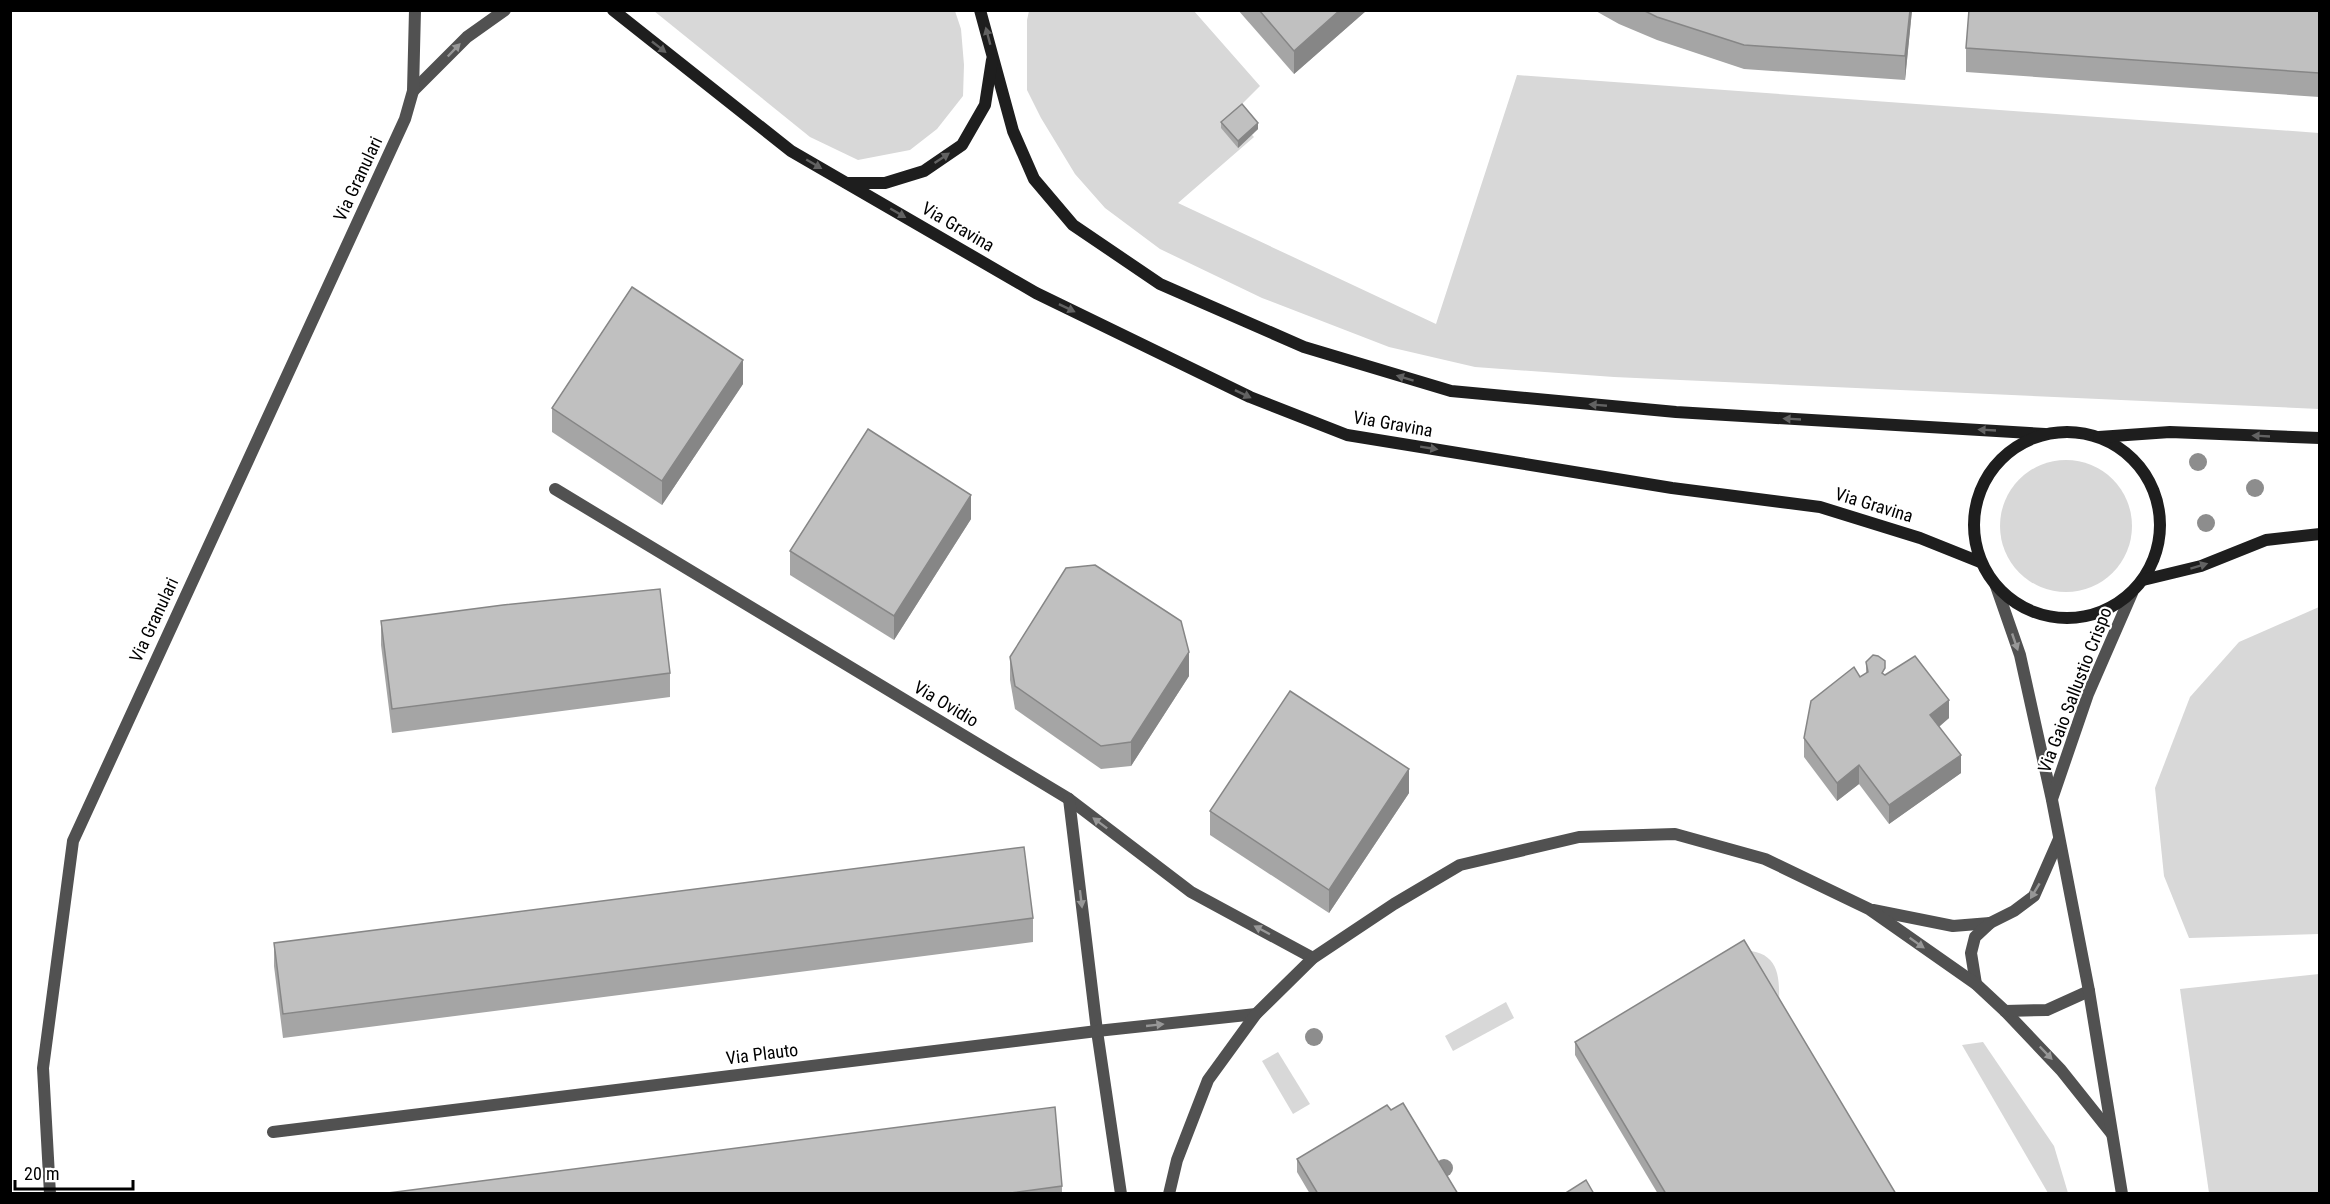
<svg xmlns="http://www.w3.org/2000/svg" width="2330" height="1204" viewBox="0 0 2330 1204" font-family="'Roboto Condensed',sans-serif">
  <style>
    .green { fill: #d8d8d8 }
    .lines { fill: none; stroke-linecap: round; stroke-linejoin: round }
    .minor { stroke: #515151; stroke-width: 12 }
    .tertiary { stroke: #515151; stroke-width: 12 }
    .secondary { stroke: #1e1e1e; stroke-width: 12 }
    .tree { fill: #8d8d8d }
    .wall { fill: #a5a5a5 }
    .shaded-wall { fill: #868686 }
    .building { fill: #c0c0c0; stroke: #868686; stroke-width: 1.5 }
    .oneway { fill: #626262 }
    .oneway2 { fill: #979797 }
    .labels { text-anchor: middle; stroke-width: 4.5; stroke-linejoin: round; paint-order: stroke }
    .street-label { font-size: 18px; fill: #000; stroke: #fff }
  </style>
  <rect width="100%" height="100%" fill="#fff"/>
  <g class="green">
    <path d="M 654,11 L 955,11 L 961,29 L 964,65 L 963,96 L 937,129 L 910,150 L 858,160 L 810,137 Z"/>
    <path d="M 1029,11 L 1194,11 L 1260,86 L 1232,114 L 1254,137 L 1178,203 L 1436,324 L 1517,75 L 2319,133 L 2319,409 L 1614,377 L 1475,367 L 1389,347 L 1262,298 L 1160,249 L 1105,208 L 1075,174 L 1041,118 L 1027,90 L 1027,20 Z"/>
    <circle cx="2066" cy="526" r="66"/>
    <path d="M 2319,607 L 2319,934 L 2189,938 L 2164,876 L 2155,788 L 2190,697 L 2239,642 Z"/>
    <path d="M 1736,950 C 1785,949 1779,980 1779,1018 Z"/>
    <path d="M 2319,974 L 2319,1193 L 2209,1193 L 2180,989 Z"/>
    <path d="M 1506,1002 L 1514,1018 L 1453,1051 L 1445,1036 Z"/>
    <path d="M 1983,1042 L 2054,1146 L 2068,1193 L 2048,1193 L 1962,1045 Z"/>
    <path d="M 1278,1052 L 1310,1104 L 1293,1114 L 1262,1061 Z"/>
  </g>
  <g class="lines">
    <g class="minor">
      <path d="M 555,489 L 1069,799 L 1191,892 L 1313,958"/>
      <path d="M 1069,799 L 1097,1031 L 1121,1194"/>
      <path d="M 1873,910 L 1953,926 L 1990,923"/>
      <path d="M 1976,984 L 1971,953 L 1975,937 L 1990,923 L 2014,911 L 2034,896 L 2059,839"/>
      <path d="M 2005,1011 L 2061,1070 L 2112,1134"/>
      <path d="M 273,1132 L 1097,1031 L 1256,1014"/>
      <path d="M 1169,1194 L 1177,1160 L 1208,1080 L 1256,1014 L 1313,958 L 1394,904 L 1460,865 L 1579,837 L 1675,834 L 1765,859 L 1869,909 L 1976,984 L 2005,1011 L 2047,1010 L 2089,991"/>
    </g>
    <g class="tertiary">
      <path d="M 413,91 L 467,37 L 505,10"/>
      <path d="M 1996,586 L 2020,655 L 2052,800 L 2089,991 L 2122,1194"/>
      <path d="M 2052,799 L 2088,694 L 2132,593"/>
      <path d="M 50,1194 L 43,1068 L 73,841 L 405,119 L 413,91 L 415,10"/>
    </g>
    <g class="secondary">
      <path d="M 613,10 L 791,151 L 1036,293 L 1250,397 L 1347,435 L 1672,488 L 1820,507 L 1920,538 L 1980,562"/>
      <path d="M 980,10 L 1013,131 L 1034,179 L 1073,225 L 1160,284 L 1304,347 L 1451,391 L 1676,412 L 2045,434"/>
      <path d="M 847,183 L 885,183 L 924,171 L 962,145 L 985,105 L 992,60"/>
      <circle cx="2067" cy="525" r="93"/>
      <path d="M 2099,437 L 2170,432 L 2320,438"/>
      <path d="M 2143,580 L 2201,566 L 2266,540 L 2320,534"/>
    </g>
  </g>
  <g class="tree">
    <circle cx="2198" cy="462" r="9"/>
    <circle cx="2255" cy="488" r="9"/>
    <circle cx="2206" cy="523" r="9"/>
    <circle cx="1314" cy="1037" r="9"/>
    <circle cx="1444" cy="1168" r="9"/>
  </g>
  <g class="wall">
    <path d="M 1238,10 L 1367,10 L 1294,74 Z"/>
    <path d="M 1594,10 L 1912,10 L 1905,80 L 1744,69 L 1657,40 L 1619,24 Z"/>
    <path d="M 2319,10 L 2319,97 L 1966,72 L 1966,48 Z"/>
    <path d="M 1221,122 L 1258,129 L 1238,148 L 1221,128 Z"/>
    <path d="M 743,384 L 662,505 L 552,432 L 552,408 Z"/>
    <path d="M 971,519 L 894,640 L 790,575 L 790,551 Z"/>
    <path d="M 381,621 L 670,673 L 670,697 L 392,733 L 381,645 Z"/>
    <path d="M 1010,657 L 1189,676 L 1131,766 L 1101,769 L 1015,709 L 1010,680 Z"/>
    <path d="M 1866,662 L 1949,718 L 1939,727 L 1961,773 L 1889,824 L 1859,784 L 1837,801 L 1804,757 L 1804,738 L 1866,673 Z"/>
    <path d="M 1409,793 L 1329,913 L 1210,835 L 1210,811 Z"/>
    <path d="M 1033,918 L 1033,942 L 283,1038 L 274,966 L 274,943 Z"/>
    <path d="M 1575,1042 L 1896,1194 L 1658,1194 L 1575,1055 Z"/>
    <path d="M 1391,1110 L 1458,1194 L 1310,1194 L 1297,1172 L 1297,1159 Z"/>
    <path d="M 1062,1186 L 1062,1194 L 380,1194 Z"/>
  </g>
  <g class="shaded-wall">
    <path d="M 1340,10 L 1367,10 L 1294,74 L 1294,51 Z"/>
    <path d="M 1910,10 L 1912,10 L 1905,80 L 1905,56 Z"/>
    <path d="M 1258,123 L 1258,129 L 1238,148 L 1238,141 Z"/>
    <path d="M 743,360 L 743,384 L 662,505 L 662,481 Z"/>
    <path d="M 971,495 L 971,519 L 894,640 L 894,616 Z"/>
    <path d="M 1189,652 L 1189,676 L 1131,766 L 1131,742 Z"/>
    <path d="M 1949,700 L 1949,718 L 1930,734 L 1930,715 Z"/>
    <path d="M 1961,755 L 1961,773 L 1889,824 L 1889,805 Z"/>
    <path d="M 1859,765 L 1859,784 L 1837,801 L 1837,783 Z"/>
    <path d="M 1409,769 L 1409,793 L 1329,913 L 1329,890 Z"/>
  </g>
  <g class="building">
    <path d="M 1259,10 L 1340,10 L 1294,51 Z"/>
    <path d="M 1643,10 L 1910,10 L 1905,56 L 1744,45 L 1657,17 Z"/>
    <path d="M 1969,10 L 2319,10 L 2319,73 L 1966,48 Z"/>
    <path d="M 1242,104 L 1258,123 L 1238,141 L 1221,122 Z"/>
    <path d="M 632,287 L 743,360 L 662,481 L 552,408 Z"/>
    <path d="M 868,429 L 971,495 L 894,616 L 790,551 Z"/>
    <path d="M 1095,565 L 1181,621 L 1189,652 L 1131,742 L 1101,746 L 1015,686 L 1010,657 L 1066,568 Z"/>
    <path d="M 660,589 L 670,673 L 392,709 L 381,621 L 503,605 Z"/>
    <path d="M 1873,655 L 1878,656 L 1885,661 L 1885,668 L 1882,673 L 1885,675 L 1915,656 L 1949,700 L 1930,715 L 1961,755 L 1889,805 L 1859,765 L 1837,783 L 1804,738 L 1811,701 L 1854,667 L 1860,677 L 1868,672 L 1866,662 Z"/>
    <path d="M 1290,691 L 1409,769 L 1329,890 L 1210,811 Z"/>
    <path d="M 1024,847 L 1033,918 L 283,1014 L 274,943 Z"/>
    <path d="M 1744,940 L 1896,1194 L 1666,1194 L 1575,1042 Z"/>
    <path d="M 1403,1103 L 1458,1194 L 1318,1194 L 1297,1159 L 1387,1105 L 1391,1110 Z"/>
    <path d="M 1055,1107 L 1062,1186 L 1003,1194 L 380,1194 Z"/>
    <path d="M 1586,1180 L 1594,1194 L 1564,1194 Z"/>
  </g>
  <defs><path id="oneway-solid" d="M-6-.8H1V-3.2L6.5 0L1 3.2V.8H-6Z" transform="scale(1.5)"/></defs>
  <g class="oneway">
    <use href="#oneway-solid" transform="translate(988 36) rotate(-105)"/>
    <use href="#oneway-solid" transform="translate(659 47) rotate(38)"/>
    <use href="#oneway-solid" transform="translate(942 158) rotate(-34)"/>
    <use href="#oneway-solid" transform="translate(814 164) rotate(30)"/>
    <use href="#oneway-solid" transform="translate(898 213) rotate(30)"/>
    <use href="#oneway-solid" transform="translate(1067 308) rotate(26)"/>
    <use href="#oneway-solid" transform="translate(1405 378) rotate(-163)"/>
    <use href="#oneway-solid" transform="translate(1243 394) rotate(26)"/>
    <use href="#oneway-solid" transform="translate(1598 405) rotate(-175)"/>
    <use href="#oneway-solid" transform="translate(1792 419) rotate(-177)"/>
    <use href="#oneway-solid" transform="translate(1987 430) rotate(-177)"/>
    <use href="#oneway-solid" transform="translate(2261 436) rotate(-177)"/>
    <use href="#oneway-solid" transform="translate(1429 448) rotate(9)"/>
    <use href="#oneway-solid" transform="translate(2199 566) rotate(-17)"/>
  </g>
  <g class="oneway2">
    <use href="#oneway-solid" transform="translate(454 50) rotate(-46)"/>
    <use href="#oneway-solid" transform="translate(2015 642) rotate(71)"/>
    <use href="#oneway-solid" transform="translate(1100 823) rotate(-143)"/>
    <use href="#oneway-solid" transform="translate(2035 891) rotate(121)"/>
    <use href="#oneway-solid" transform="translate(1081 899) rotate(83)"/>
    <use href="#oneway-solid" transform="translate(1262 930) rotate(-152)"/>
    <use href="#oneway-solid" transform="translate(1917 943) rotate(35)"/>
    <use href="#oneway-solid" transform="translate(1155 1025) rotate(-6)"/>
    <use href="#oneway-solid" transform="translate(2046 1053) rotate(46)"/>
  </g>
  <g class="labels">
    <g class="street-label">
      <text transform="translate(358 179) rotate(-65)" y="6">Via Granulari</text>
      <text transform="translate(958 227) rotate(30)" y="6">Via Gravina</text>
      <text transform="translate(1393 424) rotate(10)" y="6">Via Gravina</text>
      <text transform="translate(1874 505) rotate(17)" y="6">Via Gravina</text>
      <text transform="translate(154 620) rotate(-65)" y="6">Via Granulari</text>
      <text transform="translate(2075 690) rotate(-69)" y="6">Via Gaio Sallustio Crispo</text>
      <text transform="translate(946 704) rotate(31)" y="6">Via Ovidio</text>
      <text transform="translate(762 1054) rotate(-7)" y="6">Via Plauto</text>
    </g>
  </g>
  <rect width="2330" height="1204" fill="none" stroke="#000000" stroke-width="24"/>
  <path d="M15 1180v9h118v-9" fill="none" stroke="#000000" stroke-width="3"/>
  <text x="24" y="1180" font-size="18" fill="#000000" stroke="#ffffff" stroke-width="4.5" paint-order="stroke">20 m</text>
</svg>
